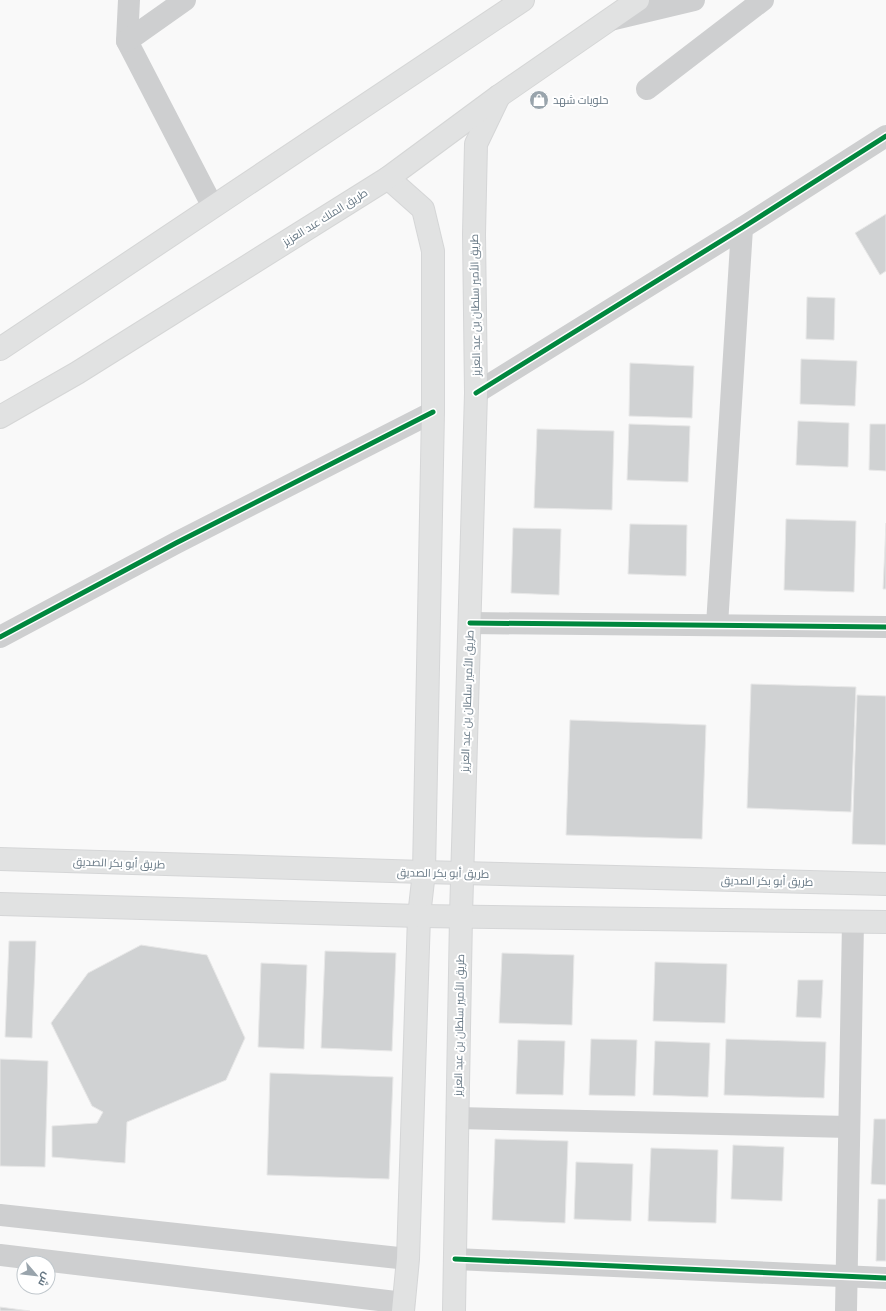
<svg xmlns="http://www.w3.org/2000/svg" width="886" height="1311" viewBox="0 0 886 1311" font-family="'Archivo Narrow',Cairo,sans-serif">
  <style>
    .building { fill: #d0d2d3; stroke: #e8e8e8 }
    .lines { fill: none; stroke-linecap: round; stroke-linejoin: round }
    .major-casing { stroke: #d5d6d7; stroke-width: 24 }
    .highway-casing { stroke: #d5d6d6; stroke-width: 24 }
    .minor { stroke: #cecfd0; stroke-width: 22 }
    .major { stroke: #e1e2e2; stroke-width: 22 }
    .highway { stroke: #e1e2e2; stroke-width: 22 }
    .cycleway-casing { stroke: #fff; stroke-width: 8 }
    .cycleway { stroke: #00873e; stroke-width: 5 }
    .labels { text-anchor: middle; stroke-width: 4; stroke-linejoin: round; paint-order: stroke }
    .poi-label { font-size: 11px; fill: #657683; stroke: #fff; text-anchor: start }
    .street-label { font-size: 11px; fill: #657683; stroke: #fff }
  </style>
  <rect width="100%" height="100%" fill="#f9f9f9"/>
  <g class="building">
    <path d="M 886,214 L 886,271 L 880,275 L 855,233 Z"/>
    <path d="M 807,297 L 835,298 L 834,340 L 806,339 Z"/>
    <path d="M 801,359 L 857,361 L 855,406 L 800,404 Z"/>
    <path d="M 630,363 L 694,366 L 692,418 L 629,416 Z"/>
    <path d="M 798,421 L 849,423 L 848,467 L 796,465 Z"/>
    <path d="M 629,424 L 690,426 L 688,482 L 627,480 Z"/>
    <path d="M 870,424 L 886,424 L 886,471 L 869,470 Z"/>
    <path d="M 537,429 L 614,431 L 612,510 L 534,508 Z"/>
    <path d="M 786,519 L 856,521 L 854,592 L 784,590 Z"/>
    <path d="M 886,523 L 886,589 L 883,589 Z"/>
    <path d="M 630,524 L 687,525 L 686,576 L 628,574 Z"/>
    <path d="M 513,528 L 561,529 L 559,595 L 511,593 Z"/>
    <path d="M 751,684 L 856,687 L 851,812 L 747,808 Z"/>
    <path d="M 857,695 L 886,696 L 886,845 L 852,844 Z"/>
    <path d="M 570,720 L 706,725 L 702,839 L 566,835 Z"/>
    <path d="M 9,941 L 36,941 L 32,1038 L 5,1037 Z"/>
    <path d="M 141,945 L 207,955 L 245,1038 L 226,1080 L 127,1122 L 125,1163 L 52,1157 L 52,1126 L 97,1123 L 103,1112 L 92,1106 L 51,1023 L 88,973 Z"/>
    <path d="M 325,951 L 396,953 L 392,1051 L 321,1048 Z"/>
    <path d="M 502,953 L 574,955 L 572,1025 L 499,1023 Z"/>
    <path d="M 655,962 L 727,964 L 725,1023 L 653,1021 Z"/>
    <path d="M 261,963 L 307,965 L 304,1049 L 258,1047 Z"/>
    <path d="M 798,980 L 823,980 L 821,1018 L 796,1017 Z"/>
    <path d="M 591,1039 L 637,1040 L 635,1096 L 589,1095 Z"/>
    <path d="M 726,1039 L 826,1042 L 824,1098 L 724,1095 Z"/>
    <path d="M 518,1040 L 565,1041 L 563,1095 L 516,1094 Z"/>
    <path d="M 655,1041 L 710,1043 L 708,1097 L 653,1095 Z"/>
    <path d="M 0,1059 L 48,1061 L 45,1167 L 0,1166 Z"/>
    <path d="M 270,1073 L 393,1077 L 389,1179 L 267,1175 Z"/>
    <path d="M 874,1119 L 886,1119 L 886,1185 L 871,1184 Z"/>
    <path d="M 495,1139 L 568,1141 L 565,1223 L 492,1220 Z"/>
    <path d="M 733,1145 L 784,1147 L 782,1201 L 731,1199 Z"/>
    <path d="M 651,1148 L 718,1150 L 716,1223 L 648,1221 Z"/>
    <path d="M 576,1162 L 633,1164 L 631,1221 L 574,1219 Z"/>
    <path d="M 878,1199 L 886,1199 L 886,1261 L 876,1261 Z"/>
    <path d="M 0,1307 L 30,1311 L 0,1311 Z"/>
  </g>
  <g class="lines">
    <defs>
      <g id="major">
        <path d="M 388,178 L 423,209 L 433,251 L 433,412 L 424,872 L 419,916 L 408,1259 L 403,1311"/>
        <path d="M 0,859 L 424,872 L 886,884"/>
        <path d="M 0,904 L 419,916 L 886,922"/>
        <path d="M 454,1311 L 461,916 L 476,393 L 474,234 L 476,144 L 499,96"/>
      </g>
      <g id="highway">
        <path d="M 0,349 L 523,0"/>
        <path d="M 0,417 L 77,373 L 388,178 L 499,96 L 638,0"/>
      </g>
    </defs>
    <use href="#major" class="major-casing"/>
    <use href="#highway" class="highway-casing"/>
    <g class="minor">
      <path d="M 129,0 L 127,41 L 213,207"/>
      <path d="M 610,20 L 694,0"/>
      <path d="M 127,41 L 185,0"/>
      <path d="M 647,89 L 763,0"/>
      <path d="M 476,393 L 742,228 L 886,136"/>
      <path d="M 470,623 L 886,627"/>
      <path d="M 717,625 L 742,228"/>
      <path d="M 0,637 L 176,543 L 433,412"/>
      <path d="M 457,1118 L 849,1127"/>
      <path d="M 0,1215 L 408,1259"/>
      <path d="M 0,1255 L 404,1303"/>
      <path d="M 455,1259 L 886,1278"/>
      <path d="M 846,1311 L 853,922"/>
    </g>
    <use href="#major" class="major"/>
    <use href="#highway" class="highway"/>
    <defs>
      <g id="cycleway">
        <path d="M 476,393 L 742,228 L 886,136"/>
        <path d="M 470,623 L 886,627"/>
        <path d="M 0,637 L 176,543 L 433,412"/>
        <path d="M 455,1259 L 886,1278"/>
      </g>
    </defs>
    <use href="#cycleway" class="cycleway-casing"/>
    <use href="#cycleway" class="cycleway"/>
  </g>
  <defs>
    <symbol id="shop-disc" viewBox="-11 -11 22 22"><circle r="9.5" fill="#99a4ac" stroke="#fff"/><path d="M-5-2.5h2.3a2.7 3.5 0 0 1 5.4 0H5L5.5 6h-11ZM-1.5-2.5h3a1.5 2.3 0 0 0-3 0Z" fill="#fff"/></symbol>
  </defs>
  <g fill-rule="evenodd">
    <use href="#shop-disc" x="528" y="89" width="22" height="22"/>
  </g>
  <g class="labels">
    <g class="poi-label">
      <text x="553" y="104">حلويات شهد</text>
    </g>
    <g class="street-label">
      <text transform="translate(325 217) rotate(-32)" y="4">طريق الملك عبد العزيز</text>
      <text transform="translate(475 305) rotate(-91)" y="4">طريق الأمير سلطان بن عبد العزيز</text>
      <text transform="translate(467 701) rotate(-88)" y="4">طريق الأمير سلطان بن عبد العزيز</text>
      <text transform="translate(119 863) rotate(2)" y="4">طريق أبو بكر الصديق</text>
      <text transform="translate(443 873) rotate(1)" y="4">طريق أبو بكر الصديق</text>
      <text transform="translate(767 881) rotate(1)" y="4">طريق أبو بكر الصديق</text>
      <text transform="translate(459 1025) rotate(-89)" y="4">طريق الأمير سلطان بن عبد العزيز</text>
    </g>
  </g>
  <g transform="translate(36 1275) rotate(118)"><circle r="19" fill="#ffffff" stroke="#c1c8cd"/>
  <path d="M0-3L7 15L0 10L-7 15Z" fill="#99a4ac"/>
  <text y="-6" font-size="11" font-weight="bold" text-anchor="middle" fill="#657683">ش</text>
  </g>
</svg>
